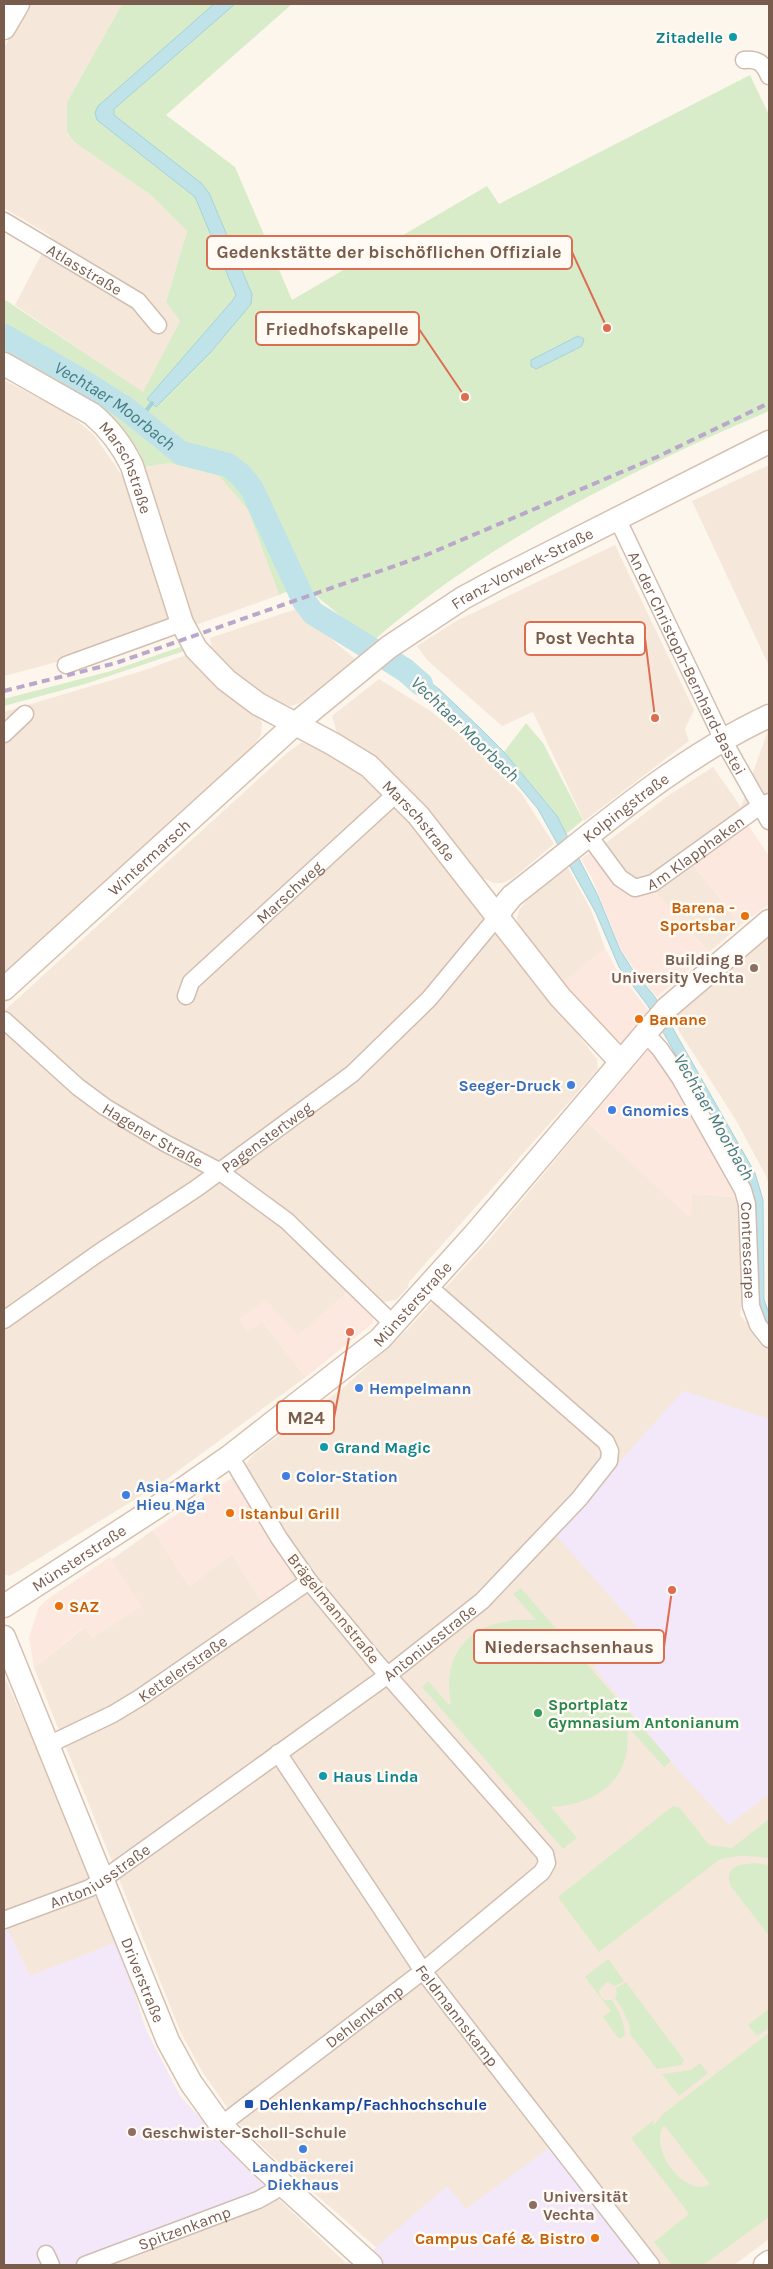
<svg xmlns="http://www.w3.org/2000/svg" width="773" height="2269" viewBox="0 0 773 2269" font-family="Karla,sans-serif">
  <style>
    .residential { fill: #f5e8da }
    .commercial { fill: #fde8e0 }
    .education { fill: #f3e8fa }
    .green { fill: #d8ecc9; fill-rule: evenodd }
    .water { fill: #bfe3e8; stroke: #a5d3da }
    .lines { fill: none; stroke-linecap: round; stroke-linejoin: round }
    .stream { stroke: #a5d3da; stroke-width: 4 }
    .river { stroke: #bfe3e8; stroke-width: 24 }
    .street-casing { stroke: #d1beb0; stroke-width: 19 }
    .secondary-casing { stroke: #d6c0b0; stroke-width: 25 }
    .street { stroke: #fff; stroke-width: 16 }
    .secondary { stroke: #fff; stroke-width: 22 }
    .rail { stroke: #b9a8c9; stroke-width: 4; stroke-dasharray: 8 5; stroke-linecap: butt }
    .culture-dot { fill: #0f9aa8; stroke: #fffaf3; stroke-width: 2 }
    .food-dot { fill: #e8710a; stroke: #fffaf3; stroke-width: 2 }
    .education-dot { fill: #8d6e63; stroke: #fffaf3; stroke-width: 2 }
    .shop-dot { fill: #3f7fe0; stroke: #fffaf3; stroke-width: 2 }
    .leisure-dot { fill: #2e9e5b; stroke: #fffaf3; stroke-width: 2 }
    .transit-dot { fill: #1a4fb4; stroke: #fffaf3; stroke-width: 2 }
    .labels { text-anchor: middle; stroke-width: 5; stroke-linejoin: round; paint-order: stroke }
    .culture-label { font-size: 16px; font-weight: bold; fill: #0d838f; stroke: #fffaf3; text-anchor: start }
    .street-label { font-size: 16px; fill: #7a5c4d; stroke: #fffaf3 }
    .food-label { font-size: 16px; font-weight: bold; fill: #c56008; stroke: #fffaf3; text-anchor: start }
    .education-label { font-size: 16px; font-weight: bold; fill: #785e54; stroke: #fffaf3; text-anchor: start }
    .shop-label { font-size: 16px; font-weight: bold; fill: #366cbe; stroke: #fffaf3; text-anchor: start }
    .leisure-label { font-size: 16px; font-weight: bold; fill: #27864d; stroke: #fffaf3; text-anchor: start }
    .transit-label { font-size: 16px; font-weight: bold; fill: #164399; stroke: #fffaf3; text-anchor: start }
    .water-label { font-size: 18px; font-style: italic; fill: #437c86; stroke: #fffaf3 }
    .leader { fill: none; stroke: #dc6d51; stroke-width: 2 }
    .callout-dot { fill: #dc6d51; stroke: #fffaf3; stroke-width: 2 }
    .callout { fill: #fffaf3; stroke: #dc6d51; stroke-width: 2 }
    .callout-label { font-size: 18px; text-anchor: middle; font-weight: bold; fill: #7a5c4d }
  </style>
  <rect width="100%" height="100%" fill="#fdf6ec"/>
  <g class="residential">
    <path d="M 29,4 L 122,4 L 67,102 L 67,133 L 74,142 L 151,195 L 187,231 L 166,302 L 180,321 L 143,393 L 15,305 L 51,236 L 4,208 L 4,48 Z"/>
    <path d="M 4,380 L 69,414 L 94,435 L 123,477 L 144,467 L 169,463 L 219,476 L 248,510 L 279,595 L 193,626 L 4,676 Z"/>
    <path d="M 769,465 L 769,666 L 692,501 Z"/>
    <path d="M 615,545 L 694,710 L 685,729 L 689,741 L 584,821 L 533,712 L 502,726 L 427,660 L 417,646 L 458,620 Z"/>
    <path d="M 296,609 L 355,659 L 300,703 L 290,706 L 272,700 L 226,667 L 212,648 L 210,638 Z"/>
    <path d="M 189,654 L 206,676 L 229,696 L 259,718 L 262,723 L 261,735 L 253,746 L 4,974 L 4,712 L 142,671 Z"/>
    <path d="M 379,679 L 432,712 L 484,755 L 521,793 L 554,844 L 512,879 L 502,883 L 494,883 L 480,877 L 383,766 L 337,733 L 332,716 Z"/>
    <path d="M 769,727 L 769,805 L 741,808 L 736,814 L 683,852 L 741,925 L 709,952 L 653,889 L 630,875 L 605,850 L 603,845 L 669,795 L 713,767 L 741,807 Z"/>
    <path d="M 302,742 L 327,752 L 362,775 L 399,806 L 597,1059 L 598,1069 L 409,1282 L 408,1287 L 396,1300 L 384,1302 L 373,1317 L 348,1292 L 298,1336 L 262,1321 L 306,1377 L 160,1484 L 10,1576 L 4,1574 L 4,1011 L 287,753 Z"/>
    <path d="M 568,868 L 591,910 L 605,948 L 563,983 L 519,929 L 517,919 L 519,910 L 530,897 Z"/>
    <path d="M 769,935 L 769,1187 L 767,1178 L 737,1122 L 672,1020 L 712,980 L 717,982 Z"/>
    <path d="M 587,1122 L 688,1215 L 692,1214 L 692,1193 L 741,1198 L 743,1291 L 740,1315 L 769,1348 L 769,2239 L 734,2265 L 396,2265 L 273,2157 L 239,2124 L 203,2073 L 181,2033 L 34,1668 L 85,1627 L 92,1638 L 141,1606 L 111,1560 L 153,1530 L 189,1586 L 232,1554 L 264,1605 L 292,1570 L 262,1527 L 275,1515 L 246,1468 L 246,1464 L 253,1455 L 343,1388 L 409,1328 L 489,1240 Z"/>
    <path d="M 4,1676 L 68,1818 L 128,1970 L 145,2028 L 180,2096 L 248,2170 L 348,2265 L 4,2265 Z"/>
  </g>
  <g class="commercial">
    <path d="M 746,822 L 769,856 L 769,904 L 741,925 L 691,862 Z"/>
    <path d="M 603,845 L 605,850 L 630,875 L 653,889 L 709,952 L 657,997 L 640,978 L 621,950 L 592,878 L 581,859 Z"/>
    <path d="M 605,948 L 616,969 L 651,1014 L 630,1040 L 621,1042 L 614,1040 L 563,983 Z"/>
    <path d="M 651,1047 L 675,1079 L 741,1198 L 692,1193 L 692,1214 L 688,1216 L 587,1122 Z"/>
    <path d="M 348,1292 L 373,1317 L 373,1323 L 306,1377 L 262,1321 L 248,1332 L 239,1319 L 266,1300 L 298,1336 Z"/>
    <path d="M 230,1479 L 234,1479 L 262,1527 L 292,1570 L 292,1583 L 264,1605 L 232,1554 L 189,1586 L 153,1530 Z"/>
    <path d="M 110,1557 L 141,1606 L 92,1638 L 84,1627 L 34,1668 L 29,1637 L 38,1609 L 45,1601 Z"/>
  </g>
  <g class="education">
    <path d="M 683,1391 L 769,1419 L 769,1794 L 729,1825 L 674,1765 L 594,1667 L 637,1627 L 555,1534 Z"/>
    <path d="M 6,1926 L 30,1976 L 117,1942 L 145,2028 L 180,2096 L 211,2131 L 266,2186 L 265,2190 L 249,2199 L 73,2265 L 4,2265 L 4,1927 Z"/>
    <path d="M 549,2148 L 642,2265 L 344,2265 L 351,2258 L 357,2264 L 447,2186 L 466,2209 Z"/>
  </g>
  <g class="green">
    <path d="M 122,4 L 292,4 L 166,115 L 235,167 L 292,300 L 487,186 L 499,204 L 750,75 L 769,115 L 769,411 C 633,469 484,543 372,642 L 303,585 L 279,595 L 248,510 L 219,476 L 169,463 L 144,467 L 140,453 L 124,430 L 102,406 L 4,352 L 4,299 L 143,392 L 180,321 L 166,302 L 187,231 L 151,195 L 74,142 L 67,132 L 67,102 Z"/>
    <path d="M 183,646 L 184,651 L 85,684 L 4,706 L 4,699 L 111,671 Z"/>
    <path d="M 526,723 L 543,743 L 583,820 L 566,834 L 557,816 L 504,752 Z"/>
    <path d="M 521,1588 L 671,1761 L 664,1767 L 628,1727 C 627,1735 628,1743 627,1751 C 620,1790 586,1805 551,1807 L 577,1838 L 563,1849 L 422,1687 L 428,1681 L 449,1705 L 451,1703 C 439,1645 482,1616 536,1620 L 513,1594 Z"/>
    <path d="M 673,1806 L 680,1808 L 709,1845 L 732,1848 L 769,1819 L 769,1858 C 752,1856 735,1854 719,1860 L 599,1952 L 558,1897 Z"/>
    <path d="M 755,1863 L 769,1865 L 769,1936 L 730,1885 C 725,1865 739,1865 755,1863 Z"/>
    <path d="M 608,1959 L 624,1981 L 615,1986 L 607,1982 L 599,1990 L 599,1994 L 604,2000 L 612,2000 C 619,2011 624,2021 625,2035 L 619,2039 L 603,2017 L 611,2011 L 585,1977 Z"/>
    <path d="M 626,1982 L 684,2060 L 682,2065 L 657,2069 L 630,2034 L 629,2024 L 622,2008 L 615,1998 L 617,1993 L 616,1988 Z"/>
    <path d="M 769,2009 L 769,2028 L 757,2036 L 748,2025 Z"/>
    <path d="M 769,2033 L 769,2217 L 703,2265 L 672,2265 L 654,2242 L 689,2214 L 631,2138 L 654,2120 L 653,2126 L 663,2114 ZM 664,2125 L 710,2184 C 684,2199 648,2147 664,2125 Z"/>
    <path d="M 700,2063 L 708,2073 L 679,2096 L 662,2074 L 691,2070 Z"/>
  </g>
  <g class="water">
    <path d="M 214,4 L 235,4 L 114,109 L 114,115 L 201,183 L 209,193 L 252,294 L 251,304 L 210,353 L 156,407 L 147,399 L 233,300 L 236,295 L 195,197 L 97,120 L 95,113 L 98,106 Z"/>
    <path d="M 578,336 L 584,339 L 582,346 L 536,369 L 531,366 L 531,360 Z"/>
    <path d="M 400,660 L 439,689 L 481,729 L 504,752 L 557,816 L 598,896 L 620,950 L 634,972 L 655,997 L 755,1173 L 763,1200 L 764,1300 L 769,1313 L 769,1329 L 761,1315 L 758,1302 L 755,1212 L 750,1184 L 648,1006 L 619,967 L 596,913 L 538,809 L 493,755 L 435,701 L 391,666 Z"/>
  </g>
  <g class="lines">
    <path class="stream" d="M 140,419 L 152,403"/>
    <path class="river" id="s1" d="M 4,336 L 89,385 L 125,408 L 181,453 L 228,465 L 241,475 L 252,489 L 304,601 L 313,613 L 405,670 L 421,684"/>
    <defs>
      <g id="street">
        <path d="M 744,60 C 758,58 764,64 769,76"/>
        <path id="s2" d="M 4,221 L 138,301 L 158,325"/>
        <path id="s3" d="M 617,518 L 723,740 L 769,821"/>
        <path d="M 66,665 L 182,623"/>
        <path d="M 4,734 L 25,714"/>
        <path id="s4" d="M 589,836 L 620,878 L 635,888 L 653,883 L 760,806 L 769,802"/>
        <path id="s5" d="M 186,996 L 191,982 L 397,793"/>
        <path id="s6" d="M 4,1020 L 78,1087 L 105,1107 L 165,1143 L 219,1171 L 287,1221 L 394,1325"/>
        <path id="s7" d="M 646,1034 L 660,1049 L 680,1078 L 743,1190 L 747,1204 L 751,1306 L 758,1325 L 769,1339"/>
        <path id="s8" d="M 4,1320 L 97,1254 L 197,1188 L 352,1074 L 429,999 L 497,917"/>
        <path id="s9" d="M 48,1745 L 113,1714 L 141,1697 L 309,1581"/>
        <path id="s10" d="M 278,1753 L 423,1971 L 651,2265"/>
        <path id="s11" d="M 4,1920 L 90,1888 L 102,1880 L 388,1675 L 482,1601 L 579,1499 L 609,1461 L 610,1451 L 606,1442 L 429,1287"/>
        <path id="s12" d="M 221,2125 L 423,1971 L 542,1872 L 547,1863 L 545,1854 L 376,1662 L 309,1581 L 279,1538 L 230,1456"/>
        <path d="M 46,2254 L 51,2265"/>
        <path id="s13" d="M 85,2265 L 258,2200 L 274,2191 L 281,2183"/>
      </g>
      <g id="secondary">
        <path d="M 4,28 L 18,4"/>
        <path id="s14" d="M 4,364 L 92,414 C 110,429 122,445 132,466 L 182,623 L 196,649 L 226,680 L 258,704 L 333,744 L 369,766 L 418,815 L 560,997 L 621,1062"/>
        <path id="s15" d="M 497,917 L 503,907 L 512,896 C 595,832 673,761 769,716"/>
        <path id="s16" d="M 4,989 L 294,725 L 389,647 L 463,598 L 498,579 L 769,442"/>
        <path id="s17" d="M 4,1606 L 157,1507 L 230,1456 L 380,1339 L 474,1235 L 667,1008 L 769,921"/>
        <path id="s18" d="M 4,1637 L 168,2041 L 191,2083 L 221,2125 L 260,2164 L 371,2265"/>
        <path d="M 765,2265 L 769,2262"/>
      </g>
    </defs>
    <use href="#street" class="street-casing"/>
    <use href="#secondary" class="secondary-casing"/>
    <use href="#street" class="street"/>
    <use href="#secondary" class="secondary"/>
    <path class="rail" d="M 4,691 L 116,663 L 426,555 L 657,457 L 769,403"/>
  </g>
  <g class="culture-dot">
    <circle cx="733" cy="37" r="5"/>
    <circle cx="324" cy="1447" r="5"/>
    <circle cx="323" cy="1776" r="5"/>
  </g>
  <g class="food-dot">
    <circle cx="745" cy="916" r="5"/>
    <circle cx="639" cy="1019" r="5"/>
    <circle cx="230" cy="1513" r="5"/>
    <circle cx="59" cy="1606" r="5"/>
    <circle cx="595" cy="2238" r="5"/>
  </g>
  <g class="education-dot">
    <circle cx="754" cy="968" r="5"/>
    <circle cx="132" cy="2132" r="5"/>
    <circle cx="533" cy="2205" r="5"/>
  </g>
  <g class="shop-dot">
    <circle cx="571" cy="1085" r="5"/>
    <circle cx="612" cy="1110" r="5"/>
    <circle cx="359" cy="1388" r="5"/>
    <circle cx="286" cy="1476" r="5"/>
    <circle cx="126" cy="1495" r="5"/>
    <circle cx="303" cy="2149" r="5"/>
  </g>
  <circle class="leisure-dot" cx="538" cy="1713" r="5"/>
  <rect class="transit-dot" x="244" y="2099" width="10" height="10" rx="2.5"/>
  <g class="labels">
    <g class="culture-label">
      <text x="723" y="43" text-anchor="end">Zitadelle</text>
      <text x="334" y="1453">Grand Magic</text>
      <text x="333" y="1782">Haus Linda</text>
    </g>
    <g class="street-label">
      <text dy="6" stroke="none"><textPath href="#s2" startOffset="94">Atlasstraße</textPath></text>
      <text dy="6" stroke="none"><textPath href="#s14" startOffset="166">Marschstraße</textPath></text>
      <text dy="6" stroke="none"><textPath href="#s16" startOffset="670">Franz-Vorwerk-Straße</textPath></text>
      <text dy="6" stroke="none"><textPath href="#s3" startOffset="161">An der Christoph-Bernhard-Bastei</textPath></text>
      <text dy="6" stroke="none"><textPath href="#s15" startOffset="170">Kolpingstraße</textPath></text>
      <text dy="6" stroke="none"><textPath href="#s14" startOffset="646">Marschstraße</textPath></text>
      <text dy="6" stroke="none"><textPath href="#s4" startOffset="141">Am Klapphaken</textPath></text>
      <text dy="6" stroke="none"><textPath href="#s16" startOffset="196">Wintermarsch</textPath></text>
      <text dy="6" stroke="none"><textPath href="#s5" startOffset="148">Marschweg</textPath></text>
      <text dy="6" stroke="none"><textPath href="#s6" startOffset="189">Hagener Straße</textPath></text>
      <text dy="6" stroke="none"><textPath href="#s8" startOffset="320">Pagenstertweg</textPath></text>
      <text dy="6" stroke="none"><textPath href="#s7" startOffset="245">Contrescarpe</textPath></text>
      <text dy="6" stroke="none"><textPath href="#s17" startOffset="509">Münsterstraße</textPath></text>
      <text dy="6" stroke="none"><textPath href="#s17" startOffset="89">Münsterstraße</textPath></text>
      <text transform="translate(334 1608) rotate(51)" y="6">Brägelmannstraße</text>
      <text dy="6" stroke="none"><textPath href="#s11" startOffset="511">Antoniusstraße</textPath></text>
      <text dy="6" stroke="none"><textPath href="#s9" startOffset="155">Kettelerstraße</textPath></text>
      <text dy="6" stroke="none"><textPath href="#s11" startOffset="106">Antoniusstraße</textPath></text>
      <text dy="6" stroke="none"><textPath href="#s18" startOffset="370">Driverstraße</textPath></text>
      <text dy="6" stroke="none"><textPath href="#s10" startOffset="318">Feldmannskamp</textPath></text>
      <text dy="6" stroke="none"><textPath href="#s12" startOffset="180">Dehlenkamp</textPath></text>
      <text dy="6" stroke="none"><textPath href="#s13" startOffset="106">Spitzenkamp</textPath></text>
    </g>
    <g class="food-label">
      <text x="735" y="913" text-anchor="end">Barena -<tspan x="735" dy="18">Sportsbar</tspan></text>
      <text x="649" y="1025">Banane</text>
      <text x="240" y="1519">Istanbul Grill</text>
      <text x="69" y="1612">SAZ</text>
      <text x="585" y="2244" text-anchor="end">Campus Café &amp; Bistro</text>
    </g>
    <g class="education-label">
      <text x="744" y="965" text-anchor="end">Building B<tspan x="744" dy="18">University Vechta</tspan></text>
      <text x="142" y="2138">Geschwister-Scholl-Schule</text>
      <text x="543" y="2202">Universität<tspan x="543" dy="18">Vechta</tspan></text>
    </g>
    <g class="shop-label">
      <text x="561" y="1091" text-anchor="end">Seeger-Druck</text>
      <text x="622" y="1116">Gnomics</text>
      <text x="369" y="1394">Hempelmann</text>
      <text x="296" y="1482">Color-Station</text>
      <text x="136" y="1492">Asia-Markt<tspan x="136" dy="18">Hieu Nga</tspan></text>
      <text x="303" y="2172" text-anchor="middle">Landbäckerei<tspan x="303" dy="18">Diekhaus</tspan></text>
    </g>
    <g class="leisure-label">
      <text x="548" y="1710">Sportplatz<tspan x="548" dy="18">Gymnasium Antonianum</tspan></text>
    </g>
    <g class="transit-label">
      <text x="259" y="2110">Dehlenkamp/Fachhochschule</text>
    </g>
    <g class="water-label">
      <text dy="6" stroke="none"><textPath href="#s1" startOffset="131">Vechtaer Moorbach</textPath></text>
      <text transform="translate(465 729) rotate(44)" y="6">Vechtaer Moorbach</text>
      <text transform="translate(714 1117) rotate(60)" y="6">Vechtaer Moorbach</text>
    </g>
  </g>
  <path class="leader" d="M607 328L572 252M465 397L419 329M655 718L645 638M350 1332L334 1418M672 1590L664 1647"/>
  <g class="callout-dot">
    <circle cx="607" cy="328" r="5"/>
    <circle cx="465" cy="397" r="5"/>
    <circle cx="655" cy="718" r="5"/>
    <circle cx="350" cy="1332" r="5"/>
    <circle cx="672" cy="1590" r="5"/>
  </g>
  <g class="callout">
    <rect x="207" y="236" width="365" height="33" rx="5"/>
    <rect x="256" y="312" width="163" height="33" rx="5"/>
    <rect x="525" y="622" width="120" height="33" rx="5"/>
    <rect x="277" y="1401" width="57" height="33" rx="5"/>
    <rect x="474" y="1630" width="190" height="33" rx="5"/>
  </g>
  <g class="callout-label">
    <text x="389" y="258">Gedenkstätte der bischöflichen Offiziale</text>
    <text x="337" y="335">Friedhofskapelle</text>
    <text x="585" y="644">Post Vechta</text>
    <text x="306" y="1424">M24</text>
    <text x="569" y="1653">Niedersachsenhaus</text>
  </g>
  <rect width="773" height="2269" fill="none" stroke="#7a5c4d" stroke-width="10"/>
</svg>
